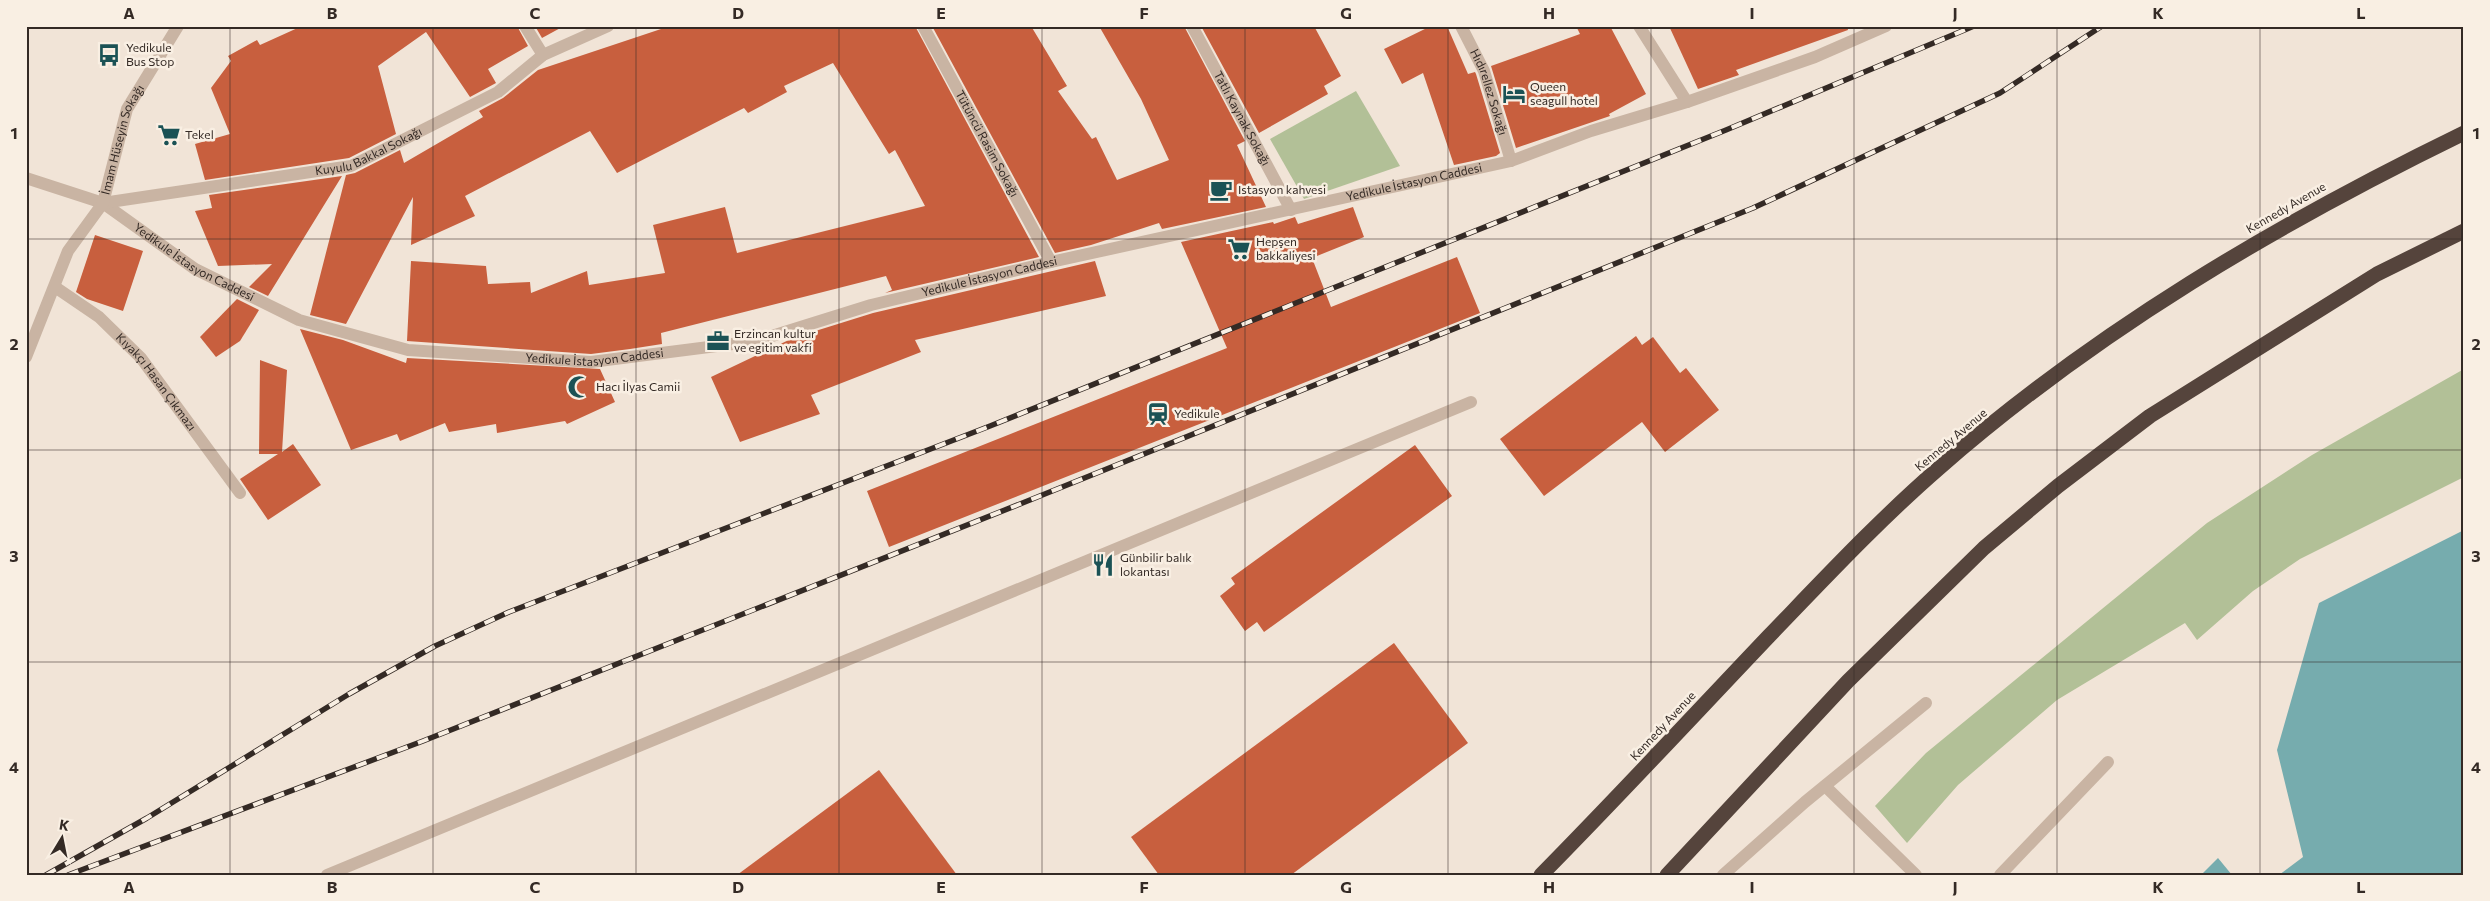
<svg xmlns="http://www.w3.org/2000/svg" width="2490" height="901" viewBox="0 0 2490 901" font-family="Commissioner,sans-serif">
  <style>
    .green { fill: #b2c097 }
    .water { fill: #76acae }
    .building { fill: #c85f3e }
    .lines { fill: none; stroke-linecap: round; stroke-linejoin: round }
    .minor { stroke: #c9b4a3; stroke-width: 12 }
    .highway { stroke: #55443c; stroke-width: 15 }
    .rail-casing { stroke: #342a25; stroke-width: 5.5 }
    .rail { stroke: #f9efe3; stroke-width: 4; stroke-dasharray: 11; stroke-linecap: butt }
    .grid { fill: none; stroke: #342a25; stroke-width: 1; stroke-opacity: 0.55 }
    .labels { text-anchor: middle; stroke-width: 5; stroke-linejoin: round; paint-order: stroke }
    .poi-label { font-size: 12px; fill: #342a25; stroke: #f9efe3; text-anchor: start }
    .street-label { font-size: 12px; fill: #342a25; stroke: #f9efe3 }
    .neatline { fill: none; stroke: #342a25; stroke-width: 2 }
    .grid-label { font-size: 16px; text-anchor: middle; font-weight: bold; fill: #342a25 }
  </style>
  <rect width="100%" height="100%" fill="#f1e4d7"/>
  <g class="green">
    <path d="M 1356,91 L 1400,166 L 1304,199 L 1270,139 Z"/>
    <path d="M 2464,369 L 2464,477 L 2300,559 L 2253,591 L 2197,640 L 2185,623 L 2057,700 L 1958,785 L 1907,843 L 1875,806 L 1926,753 L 2207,523 L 2312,455 Z"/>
  </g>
  <g class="water">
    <path d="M 2464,530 L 2464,875 L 2279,875 L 2303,857 L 2277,750 L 2319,603 Z"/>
    <path d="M 2218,858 L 2232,875 L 2201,875 Z"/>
  </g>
  <g class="building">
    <path d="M 302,26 L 517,26 L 528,46 L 488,69 L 496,83 L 470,97 L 426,32 L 378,66 L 396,134 L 349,158 L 205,180 L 195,144 L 230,134 L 211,88 L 231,61 L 228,56 L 257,40 L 260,45 Z"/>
    <path d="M 535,26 L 564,26 L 542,38 Z"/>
    <path d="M 670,26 L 915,26 L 1039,257 L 885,293 L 892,290 L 886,276 L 661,333 L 662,344 L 630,349 L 591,354 L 407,341 L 411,261 L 486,266 L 488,284 L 530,282 L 531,293 L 587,271 L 589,285 L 665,273 L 653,225 L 725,207 L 737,253 L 925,206 L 895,150 L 889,154 L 833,63 L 784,86 L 787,92 L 748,113 L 744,108 L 617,173 L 590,131 L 465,196 L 475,216 L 411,245 L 413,197 L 346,324 L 310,315 L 346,175 L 355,173 L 400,150 L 404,163 L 483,117 L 479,111 L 503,98 L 538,70 Z"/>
    <path d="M 932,26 L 1031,26 L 1067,86 L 1058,91 L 1092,139 L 1096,137 L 1117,180 L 1169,160 L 1141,99 L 1099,26 L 1184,26 L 1245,141 L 1237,145 L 1266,207 L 1162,229 L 1159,223 L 1091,245 L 1055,253 Z"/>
    <path d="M 1201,26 L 1314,26 L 1341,76 L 1324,86 L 1328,94 L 1259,133 Z"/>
    <path d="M 1431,26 L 1447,26 L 1468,74 L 1475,72 L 1476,74 L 1500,153 L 1496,156 L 1454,165 L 1423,73 L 1402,84 L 1384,49 Z"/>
    <path d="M 1576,26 L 1610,26 L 1646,94 L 1609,114 L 1610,116 L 1516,148 L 1491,66 L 1580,34 Z"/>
    <path d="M 1669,26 L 1847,26 L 1848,30 L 1736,70 L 1739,75 L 1698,89 Z"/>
    <path d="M 342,176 L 268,296 L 249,287 L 272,264 L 218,266 L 195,211 L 212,208 L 209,195 Z"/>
    <path d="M 1353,207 L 1364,237 L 1312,258 L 1331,307 L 1457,257 L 1480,313 L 889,547 L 867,491 L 1227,348 L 1181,242 L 1273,222 L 1274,224 L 1295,217 L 1298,224 Z"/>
    <path d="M 95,235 L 143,251 L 123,311 L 87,299 L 76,292 Z"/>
    <path d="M 1095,261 L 1106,296 L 915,340 L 921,352 L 811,395 L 820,414 L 740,442 L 711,377 L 793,338 L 873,313 Z"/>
    <path d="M 237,299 L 259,310 L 240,341 L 216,357 L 200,337 Z"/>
    <path d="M 300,329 L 343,340 L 406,363 L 407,358 L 600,369 L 615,402 L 567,424 L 565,421 L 497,433 L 496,424 L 449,432 L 445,423 L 400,441 L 397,434 L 351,450 Z"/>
    <path d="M 1636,336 L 1642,345 L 1653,337 L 1680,373 L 1686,368 L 1719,410 L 1665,452 L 1642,422 L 1544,496 L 1500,439 Z"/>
    <path d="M 260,360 L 287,370 L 282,452 L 293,444 L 321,485 L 268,520 L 240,479 L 278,454 L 259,454 Z"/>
    <path d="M 1415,445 L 1452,496 L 1264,632 L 1257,622 L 1245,631 L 1220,596 L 1235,584 L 1231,578 Z"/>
    <path d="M 1394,643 L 1468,743 L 1291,875 L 1159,875 L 1131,837 Z"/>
    <path d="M 879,770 L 957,875 L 737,875 Z"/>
  </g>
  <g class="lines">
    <g class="minor">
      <path d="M 525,26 L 543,55"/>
      <path id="s1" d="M 923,26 L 1051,262"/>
      <path id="s2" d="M 1192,26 L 1291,210"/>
      <path id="s3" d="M 1461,26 L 1484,71 L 1511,161"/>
      <path d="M 1639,26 L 1687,102"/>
      <path id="s4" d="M 26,178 L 103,203 L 195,269 L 299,320 L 408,350 L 591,362 L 756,341 L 871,305 L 1051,262 L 1511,161 L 1591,131 L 1687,102 L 1815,57 L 1886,26"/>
      <path id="s5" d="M 103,203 L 351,166 L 498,92 L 543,55 L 608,26"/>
      <path id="s6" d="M 55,287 L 99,317 L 141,358 L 240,493"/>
      <path id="s7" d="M 26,357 L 68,251 L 103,203 L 127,109 L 178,26"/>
      <path d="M 1825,786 L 1916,875"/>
      <path d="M 327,875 L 1471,402"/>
      <path d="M 1723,875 L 1805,802 L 1926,703"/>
      <path d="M 2000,875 L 2108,762"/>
    </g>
    <g class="highway">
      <path d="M 1541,875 C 1618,797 1693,716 1769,636 C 1824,579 1879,520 1939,468 C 2097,330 2277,224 2464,133"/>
      <path d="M 1667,875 L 1848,681 L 1984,548 L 2058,486 L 2150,416 L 2377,274 L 2464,231"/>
    </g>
    <defs>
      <g id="rail">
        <path d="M 46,875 L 147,818 L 349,694 L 435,646 L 509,612 L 990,426 L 1726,130 L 1974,26"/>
        <path d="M 68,875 L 423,741 L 1020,504 L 1753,208 L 2000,93 L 2102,26"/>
      </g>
    </defs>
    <use href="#rail" class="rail-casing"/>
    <use href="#rail" class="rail"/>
  </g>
  <path class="grid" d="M 230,26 L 230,875M 433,26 L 433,875M 636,26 L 636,875M 839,26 L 839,875M 1042,26 L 1042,875M 1245,26 L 1245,875M 1448,26 L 1448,875M 1651,26 L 1651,875M 1854,26 L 1854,875M 2057,26 L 2057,875M 2260,26 L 2260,875M 26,239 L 2464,239M 26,450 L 2464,450M 26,662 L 2464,662"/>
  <defs>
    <symbol id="bus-bare" viewBox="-9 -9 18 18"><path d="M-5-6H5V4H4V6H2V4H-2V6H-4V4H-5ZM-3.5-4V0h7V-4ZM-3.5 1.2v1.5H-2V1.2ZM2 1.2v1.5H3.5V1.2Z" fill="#1b5255" stroke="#f9efe3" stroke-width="2.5" paint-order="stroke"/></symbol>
    <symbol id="hotel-bare" viewBox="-9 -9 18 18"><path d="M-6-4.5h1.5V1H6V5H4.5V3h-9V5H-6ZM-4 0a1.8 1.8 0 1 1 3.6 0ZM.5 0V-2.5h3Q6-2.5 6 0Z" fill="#1b5255" stroke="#f9efe3" stroke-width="2.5" paint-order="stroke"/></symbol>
    <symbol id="supermarket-bare" viewBox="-9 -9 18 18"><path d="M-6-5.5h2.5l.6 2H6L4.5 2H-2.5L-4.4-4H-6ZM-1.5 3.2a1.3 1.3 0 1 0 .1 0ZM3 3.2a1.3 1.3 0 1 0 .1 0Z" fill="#1b5255" stroke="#f9efe3" stroke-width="2.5" paint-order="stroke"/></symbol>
    <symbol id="cafe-bare" viewBox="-9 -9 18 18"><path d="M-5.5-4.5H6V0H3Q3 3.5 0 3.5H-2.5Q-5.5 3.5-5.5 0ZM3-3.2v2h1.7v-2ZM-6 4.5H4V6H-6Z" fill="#1b5255" stroke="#f9efe3" stroke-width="2.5" paint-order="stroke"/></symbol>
    <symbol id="office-bare" viewBox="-9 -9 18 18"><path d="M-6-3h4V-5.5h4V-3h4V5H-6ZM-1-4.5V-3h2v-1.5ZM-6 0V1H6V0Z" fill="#1b5255" stroke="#f9efe3" stroke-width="2.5" paint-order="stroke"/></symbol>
    <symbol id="mosque-bare" viewBox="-9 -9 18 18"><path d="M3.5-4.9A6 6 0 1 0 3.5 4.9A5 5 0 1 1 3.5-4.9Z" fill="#1b5255" stroke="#f9efe3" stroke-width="2.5" paint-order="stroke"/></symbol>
    <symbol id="station-bare" viewBox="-9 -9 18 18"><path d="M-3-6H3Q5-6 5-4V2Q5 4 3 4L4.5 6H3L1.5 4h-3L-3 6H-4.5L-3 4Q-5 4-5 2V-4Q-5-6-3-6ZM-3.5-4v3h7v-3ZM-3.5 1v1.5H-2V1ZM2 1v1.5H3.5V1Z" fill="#1b5255" stroke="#f9efe3" stroke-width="2.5" paint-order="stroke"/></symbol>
    <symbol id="restaurant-bare" viewBox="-9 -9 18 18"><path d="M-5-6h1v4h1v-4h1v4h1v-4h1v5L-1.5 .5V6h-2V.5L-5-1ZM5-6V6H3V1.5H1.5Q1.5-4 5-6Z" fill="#1b5255" stroke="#f9efe3" stroke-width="2.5" paint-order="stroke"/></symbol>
  </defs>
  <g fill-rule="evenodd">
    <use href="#bus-bare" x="93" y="39" width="32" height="32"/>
    <use href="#hotel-bare" x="1498" y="78" width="32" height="32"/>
    <use href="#supermarket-bare" x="153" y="119" width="32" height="32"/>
    <use href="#cafe-bare" x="1205" y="174" width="32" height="32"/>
    <use href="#supermarket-bare" x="1223" y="233" width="32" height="32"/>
    <use href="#office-bare" x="702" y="325" width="32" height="32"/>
    <use href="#mosque-bare" x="563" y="371" width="32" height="32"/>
    <use href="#station-bare" x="1142" y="398" width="32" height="32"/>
    <use href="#restaurant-bare" x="1087" y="549" width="32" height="32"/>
  </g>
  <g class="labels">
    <g class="poi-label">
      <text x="126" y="52">Yedikule<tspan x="126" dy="14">Bus Stop</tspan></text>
      <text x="1530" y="91">Queen<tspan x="1530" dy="14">seagull hotel</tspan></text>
      <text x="185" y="139">Tekel</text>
      <text x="1238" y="194">Istasyon kahvesi</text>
      <text x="1256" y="246">Hepşen<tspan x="1256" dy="14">bakkaliyesi</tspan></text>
      <text x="734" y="338">Erzincan kultur<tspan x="734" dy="14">ve egitim vakfi</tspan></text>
      <text x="596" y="391">Hacı İlyas Camii</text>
      <text x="1174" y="418">Yedikule</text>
      <text x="1120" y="562">Günbilir balık<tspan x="1120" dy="14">lokantası</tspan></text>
    </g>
    <g class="street-label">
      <text dy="4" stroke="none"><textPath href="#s3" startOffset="72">Hıdırellez Sokağı</textPath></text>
      <text dy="4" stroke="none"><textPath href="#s2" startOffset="105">Tatlı Kaynak Sokağı</textPath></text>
      <text dy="4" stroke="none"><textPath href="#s7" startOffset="240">İmam Hüseyin Sokağı</textPath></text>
      <text dy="4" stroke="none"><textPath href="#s1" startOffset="134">Tütüncü Rasim Sokağı</textPath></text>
      <text dy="4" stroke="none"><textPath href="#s5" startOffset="272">Kuyulu Bakkal Sokağı</textPath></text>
      <text dy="4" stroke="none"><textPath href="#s4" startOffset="1450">Yedikule İstasyon Caddesi</textPath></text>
      <text transform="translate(2286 208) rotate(-30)" y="4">Kennedy Avenue</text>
      <text dy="4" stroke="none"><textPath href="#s4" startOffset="190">Yedikule İstasyon Caddesi</textPath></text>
      <text dy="4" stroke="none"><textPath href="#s4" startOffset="1015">Yedikule İstasyon Caddesi</textPath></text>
      <text dy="4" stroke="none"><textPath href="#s4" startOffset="610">Yedikule İstasyon Caddesi</textPath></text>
      <text dy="4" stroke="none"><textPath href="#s6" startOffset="140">Kıyakçı Hasan Çıkmazı</textPath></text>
      <text transform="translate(1951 440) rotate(-40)" y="4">Kennedy Avenue</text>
      <text transform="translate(1663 726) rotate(-47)" y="4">Kennedy Avenue</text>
    </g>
  </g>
  <rect width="2490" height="901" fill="none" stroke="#f9efe3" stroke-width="55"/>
  <g transform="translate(62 838) rotate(10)" stroke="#f9efe3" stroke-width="4" paint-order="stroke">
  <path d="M0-4L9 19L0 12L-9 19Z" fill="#342a25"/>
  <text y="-8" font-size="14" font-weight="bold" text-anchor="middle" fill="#342a25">K</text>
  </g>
  <rect x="28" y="28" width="2434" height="846" class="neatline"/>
  <g class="grid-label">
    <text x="129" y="19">A</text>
    <text x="332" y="19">B</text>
    <text x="535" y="19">C</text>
    <text x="738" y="19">D</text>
    <text x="941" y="19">E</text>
    <text x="1144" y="19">F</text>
    <text x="1346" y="19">G</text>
    <text x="1549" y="19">H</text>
    <text x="1752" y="19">I</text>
    <text x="1955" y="19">J</text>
    <text x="2158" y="19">K</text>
    <text x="2361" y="19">L</text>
    <text x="14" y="139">1</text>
    <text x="2476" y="139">1</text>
    <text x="14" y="350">2</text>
    <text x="2476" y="350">2</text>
    <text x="14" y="562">3</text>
    <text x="2476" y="562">3</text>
    <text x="14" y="773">4</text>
    <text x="2476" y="773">4</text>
    <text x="129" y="893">A</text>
    <text x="332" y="893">B</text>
    <text x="535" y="893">C</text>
    <text x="738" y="893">D</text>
    <text x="941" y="893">E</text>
    <text x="1144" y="893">F</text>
    <text x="1346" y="893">G</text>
    <text x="1549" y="893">H</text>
    <text x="1752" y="893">I</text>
    <text x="1955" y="893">J</text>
    <text x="2158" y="893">K</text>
    <text x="2361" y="893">L</text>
  </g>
</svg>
